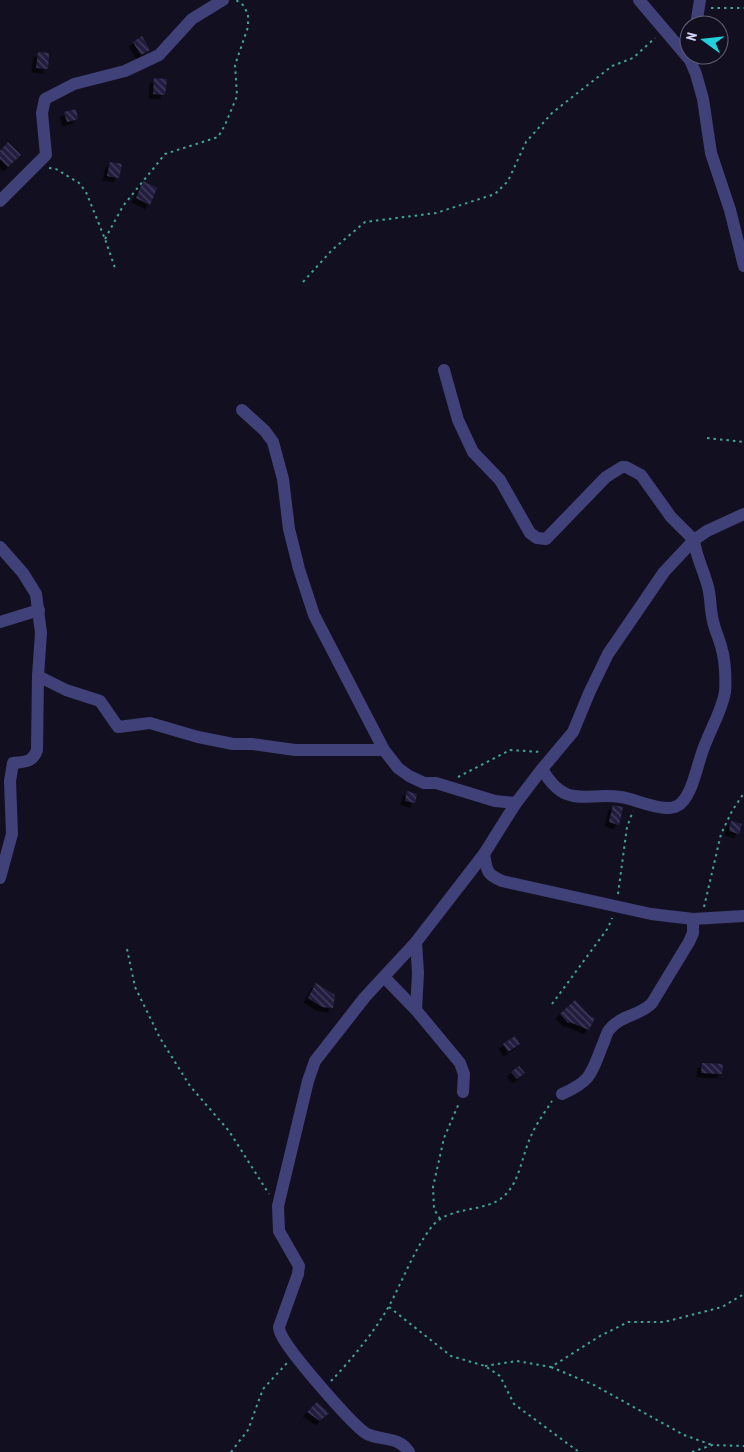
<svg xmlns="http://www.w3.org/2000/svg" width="744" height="1452" viewBox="0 0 744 1452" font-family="'PT Sans Narrow',sans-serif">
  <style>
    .building { fill: url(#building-back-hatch); filter: url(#shadow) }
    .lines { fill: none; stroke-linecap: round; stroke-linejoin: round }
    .path { stroke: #3ea49a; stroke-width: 2; stroke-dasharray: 2.5 4; stroke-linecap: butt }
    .minor { stroke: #414179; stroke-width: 12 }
  </style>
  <defs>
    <pattern id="building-back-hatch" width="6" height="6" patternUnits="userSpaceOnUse" patternTransform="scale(1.25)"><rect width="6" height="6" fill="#241f3f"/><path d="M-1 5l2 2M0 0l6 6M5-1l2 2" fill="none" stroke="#433f5c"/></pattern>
    <filter id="shadow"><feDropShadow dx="-4.5" dy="4.5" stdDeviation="0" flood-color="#0009"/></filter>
  </defs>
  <rect width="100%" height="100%" fill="#121020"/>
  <g class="building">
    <path d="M 142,36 L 150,50 L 141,55 L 133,42 Z"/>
    <path d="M 38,52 L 49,53 L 48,69 L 36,68 Z"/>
    <path d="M 154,78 L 167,79 L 165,95 L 153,94 Z"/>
    <path d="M 76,109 L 78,119 L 67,122 L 64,112 Z"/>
    <path d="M 8,142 L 21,155 L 8,167 L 0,159 L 0,151 Z"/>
    <path d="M 110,162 L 122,164 L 119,178 L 107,176 Z"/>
    <path d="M 143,181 L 157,188 L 150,205 L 136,198 Z"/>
    <path d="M 407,791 L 417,794 L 415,803 L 405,801 Z"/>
    <path d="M 613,805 L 623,807 L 619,825 L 609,822 Z"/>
    <path d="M 731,821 L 742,824 L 739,834 L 729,831 Z"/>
    <path d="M 316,983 L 335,995 L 333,1008 L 322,1007 L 308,998 Z"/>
    <path d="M 575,1000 L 590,1016 L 595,1018 L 589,1030 L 570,1022 L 568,1023 L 560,1014 Z"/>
    <path d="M 515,1036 L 520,1044 L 508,1052 L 503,1044 Z"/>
    <path d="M 702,1063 L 723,1064 L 722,1074 L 701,1073 Z"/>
    <path d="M 519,1066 L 525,1073 L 517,1079 L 511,1072 Z"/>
    <path d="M 317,1402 L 329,1413 L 320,1421 L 307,1412 Z"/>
  </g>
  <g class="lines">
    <g class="path">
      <path d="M 711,8 L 744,8"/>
      <path d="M 49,168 L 56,169 L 79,183 L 86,192 L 105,239 L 116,271"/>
      <path d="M 105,239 L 123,206 L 165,154 L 218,137 L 225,125 L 237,96 L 235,65 L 248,27 L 248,14 L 243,5 L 236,0"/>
      <path d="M 303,282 L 332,250 L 365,222 L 436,213 L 495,194 L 508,181 L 526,142 L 552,113 L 612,66 L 633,58 L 655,38"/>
      <path d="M 707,438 L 744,442"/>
      <path d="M 458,777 L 510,750 L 541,752"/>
      <path d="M 618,894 L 627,827 L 633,811"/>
      <path d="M 704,907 L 721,834 L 732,811 L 744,793"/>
      <path d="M 127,949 L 135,987 L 160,1038 L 190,1086 L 229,1131 L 269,1194"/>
      <path d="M 552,1004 L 608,928 L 612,918"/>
      <path d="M 440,1219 L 434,1209 L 433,1187 L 444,1138 L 459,1103"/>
      <path d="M 389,1307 L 451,1356 L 485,1366 L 500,1376 L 514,1404 L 579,1452"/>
      <path d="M 485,1366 L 517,1361 L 551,1367 L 600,1336 L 628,1322 L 664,1322 L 722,1307 L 744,1294"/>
      <path d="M 551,1367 L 594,1385 L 684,1435 L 712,1445"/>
      <path d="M 331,1381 C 351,1360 375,1331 389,1306 C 403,1280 413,1252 430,1229 C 447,1204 487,1214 505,1195 C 520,1181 522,1155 531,1136 C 536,1124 545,1112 552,1101"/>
      <path d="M 231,1452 L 248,1430 L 263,1389 L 287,1363"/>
      <path d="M 692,1452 L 712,1445 L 744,1446"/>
    </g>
    <g class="minor">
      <path d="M 639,0 L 690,60 L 696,74 L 703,99 L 711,153 L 730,210 L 744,266"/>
      <path d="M 696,25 L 700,0"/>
      <path d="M 0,201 L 46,155 L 42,113 L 45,99 L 74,84 L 125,71 L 159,55 L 192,19 L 223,0"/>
      <path d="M 444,370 L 458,420 L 473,452 L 500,480 L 530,533 L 537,538 L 546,539 L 606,477 L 622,467 L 626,467 L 641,475 L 671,517 L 694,540 C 696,557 704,571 708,587 C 711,598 710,610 713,621 C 715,631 720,640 722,650 C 725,660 726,681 725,692 C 721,715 707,734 701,756 C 696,770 691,799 677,806 C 664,813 635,799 621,797 C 584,792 566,810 542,769"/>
      <path d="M 242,410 L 265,431 L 273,442 L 283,479 L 289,529 L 299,569 L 314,615 L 384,750 L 398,768 L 409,776 L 424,783 L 436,783 L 495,801 L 516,803"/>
      <path d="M 0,547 L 23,573 L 36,594 L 41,633 L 38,676 L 37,750 C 33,762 25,762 13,763 L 10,781 L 12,834 L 0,878"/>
      <path d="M 0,622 L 39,610"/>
      <path d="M 38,676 L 66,690 L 100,701 L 118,727 L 150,723 L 198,737 L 233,744 L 252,744 L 295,750 L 384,750"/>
      <path d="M 484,854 C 487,871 486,874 502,881 L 651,914 L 693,919 L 744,916"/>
      <path d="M 416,942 L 418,973 L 416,1010"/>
      <path d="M 384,977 L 416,1010 L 460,1063 L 464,1074 L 463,1092"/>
      <path d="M 562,1094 C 593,1080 591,1073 603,1044 C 605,1040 606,1034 609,1030 C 620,1015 640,1016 652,1003 L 689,942 L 693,933 L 693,919"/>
      <path d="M 409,1452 C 399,1436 382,1441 367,1434 C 353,1426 288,1351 281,1334 C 280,1333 279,1328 279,1327 L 298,1274 L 299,1266 L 279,1231 L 278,1206 L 308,1081 L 315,1061 L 365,997 L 416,942 L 484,854 L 516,803 L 542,769 L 573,732 L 590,691 L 608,654 L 664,572 L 694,540 L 707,531 L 744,514"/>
    </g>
  </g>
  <g transform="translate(704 40) rotate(285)"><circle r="24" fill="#121020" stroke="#615f77"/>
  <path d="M0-4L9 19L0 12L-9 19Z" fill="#1ed1dc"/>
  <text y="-8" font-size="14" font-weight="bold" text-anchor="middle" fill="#d8d5f9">N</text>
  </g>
</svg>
